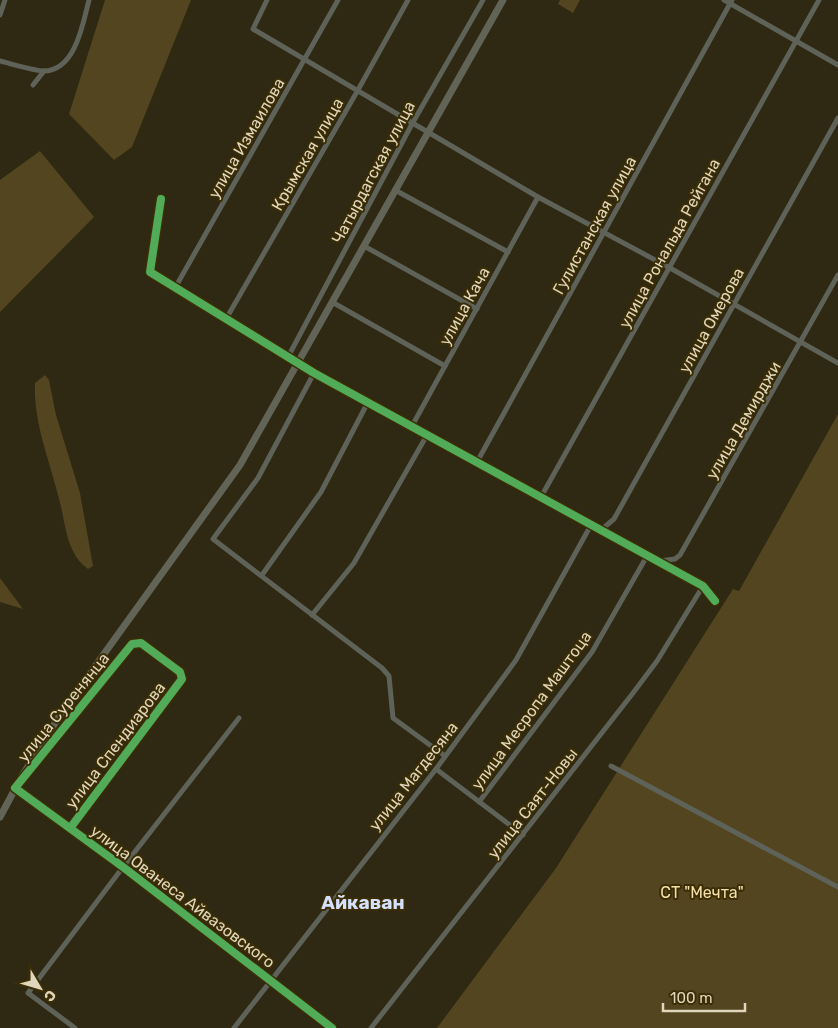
<svg xmlns="http://www.w3.org/2000/svg" width="838" height="1028" viewBox="0 0 838 1028" font-family="Rubik,sans-serif">
  <style>
    .green { fill: #52451f }
    .lines { fill: none; stroke-linecap: round; stroke-linejoin: round }
    .minor { stroke: #5f6258; stroke-width: 5 }
    .secondary { stroke: #616457; stroke-width: 7 }
    .cycleway-casing { stroke: #3b2e06; stroke-width: 11 }
    .cycleway { stroke: #51ab58; stroke-width: 8 }
    .labels { text-anchor: middle; stroke-width: 4; stroke-linejoin: round; paint-order: stroke }
    .street-label { font-size: 16px; fill: #e0d6bc; stroke: #3b2e06 }
    .park-label { font-size: 16px; fill: #f5dfa7; stroke: #3b2e06 }
    .quarter-label { font-size: 19px; font-weight: bold; fill: #d5e0fc; stroke: #3b2e06 }
  </style>
  <rect width="100%" height="100%" fill="#2f2812"/>
  <g class="green">
    <path d="M 105,0 L 191,0 L 132,147 L 114,160 L 69,114 Z"/>
    <path d="M 560,0 L 580,0 L 573,13 L 558,4 Z"/>
    <path d="M 40,151 L 94,217 L 0,312 L 0,180 Z"/>
    <path d="M 45,375 L 49,380 L 56,415 L 80,493 L 93,566 L 88,569 C 81,564 76,558 73,551 C 65,536 64,516 59,499 C 50,461 33,422 35,383 Z"/>
    <path d="M 838,414 L 838,1028 L 437,1028 L 556,868 L 733,589 L 739,591 Z"/>
    <path d="M 0,578 L 23,609 L 0,602 Z"/>
  </g>
  <g class="lines">
    <g class="minor">
      <path d="M 267,0 L 253,29 L 538,197 L 670,268 L 838,363"/>
      <path d="M 724,0 L 838,65"/>
      <path d="M 0,15 L 5,0"/>
      <path d="M 0,61 C 12,64 35,71 45,71 C 76,69 83,23 89,0"/>
      <path d="M 33,85 L 44,71"/>
      <path d="M 395,190 L 508,252"/>
      <path d="M 161,199 L 150,272 L 314,373 L 703,586 L 715,601"/>
      <path d="M 364,246 L 477,309"/>
      <path d="M 175,288 L 338,0"/>
      <path d="M 332,302 L 445,366"/>
      <path d="M 226,319 L 358,90 L 408,0"/>
      <path d="M 288,357 L 412,124 L 483,0"/>
      <path d="M 314,373 L 258,478 L 213,539 L 382,668 L 389,676 L 393,718 L 445,756"/>
      <path d="M 412,426 L 538,197"/>
      <path d="M 477,462 L 732,0"/>
      <path d="M 541,497 L 819,0"/>
      <path d="M 601,530 L 614,519 L 838,118"/>
      <path d="M 659,561 L 675,559 L 680,555 L 838,275"/>
      <path d="M 262,575 L 321,492 L 368,402"/>
      <path d="M 312,615 L 354,563 L 427,435"/>
      <path d="M 611,766 L 838,887"/>
      <path d="M 436,769 L 523,835"/>
      <path d="M 27,774 L 132,644 L 141,643 L 180,672 L 182,679 L 71,827"/>
      <path d="M 17,787 L 15,788 L 123,867 L 332,1028"/>
      <path d="M 479,802 L 592,652 L 647,556"/>
      <path d="M 75,1028 L 28,993 L 123,867 L 239,718"/>
      <path d="M 234,1028 L 436,769 L 516,660 L 591,525"/>
      <path d="M 371,1028 L 633,693 L 657,661 L 703,586"/>
    </g>
    <path class="secondary" d="M 0,817 L 22,776 L 60,715 L 240,465 L 503,0"/>
    <defs>
      <g id="cycleway">
        <path d="M 161,199 L 150,272 L 314,373 L 703,586 L 715,601"/>
        <path d="M 71,827 L 182,679 L 180,672 L 141,643 L 132,644 L 15,788 L 123,867 L 332,1028"/>
      </g>
    </defs>
    <use href="#cycleway" class="cycleway-casing"/>
    <use href="#cycleway" class="cycleway"/>
  </g>
  <g class="labels">
    <g class="street-label">
      <text transform="translate(246 138) rotate(-60)" y="6">улица Измаилова</text>
      <text transform="translate(307 154) rotate(-60)" y="6">Крымская улица</text>
      <text transform="translate(373 172) rotate(-62)" y="6">Чатырдагская улица</text>
      <text transform="translate(594 225) rotate(-61)" y="6">Гулистанская улица</text>
      <text transform="translate(669 243) rotate(-61)" y="6">улица Рональда Рейгана</text>
      <text transform="translate(464 306) rotate(-61)" y="6">улица Кача</text>
      <text transform="translate(711 320) rotate(-61)" y="6">улица Омерова</text>
      <text transform="translate(743 420) rotate(-60)" y="6">улица Демирджи</text>
      <text transform="translate(63 707) rotate(-51)" y="6">улица Суренянца</text>
      <text transform="translate(531 710) rotate(-54)" y="6">улица Месропа Маштоца</text>
      <text transform="translate(115 745) rotate(-53)" y="6">улица Спендиарова</text>
      <text transform="translate(413 776) rotate(-52)" y="6">улица Магдесяна</text>
      <text transform="translate(532 803) rotate(-52)" y="6">улица Саят-Новы</text>
      <text transform="translate(183 896) rotate(37)" y="6">улица Ованеса Айвазовского</text>
    </g>
    <g class="park-label">
      <text x="702" y="898">СТ "Мечта"</text>
    </g>
    <g class="quarter-label">
      <text x="363" y="909">Айкаван</text>
    </g>
  </g>
  <g transform="translate(40 988) rotate(128)" stroke="#3b2e06" stroke-width="4" paint-order="stroke">
  <path d="M0-4L9 19L0 12L-9 19Z" fill="#e0d6bc"/>
  <text y="-8" font-size="14" font-weight="bold" text-anchor="middle" fill="#e0d6bc">С</text>
  </g>
  <path d="M663 1003v8h82v-8" fill="none" stroke="#e0d6bc" stroke-width="2.5"/>
  <text x="670" y="1003" font-size="15" fill="#e0d6bc" stroke="#3b2e06" stroke-width="4" paint-order="stroke">100 m</text>
</svg>
